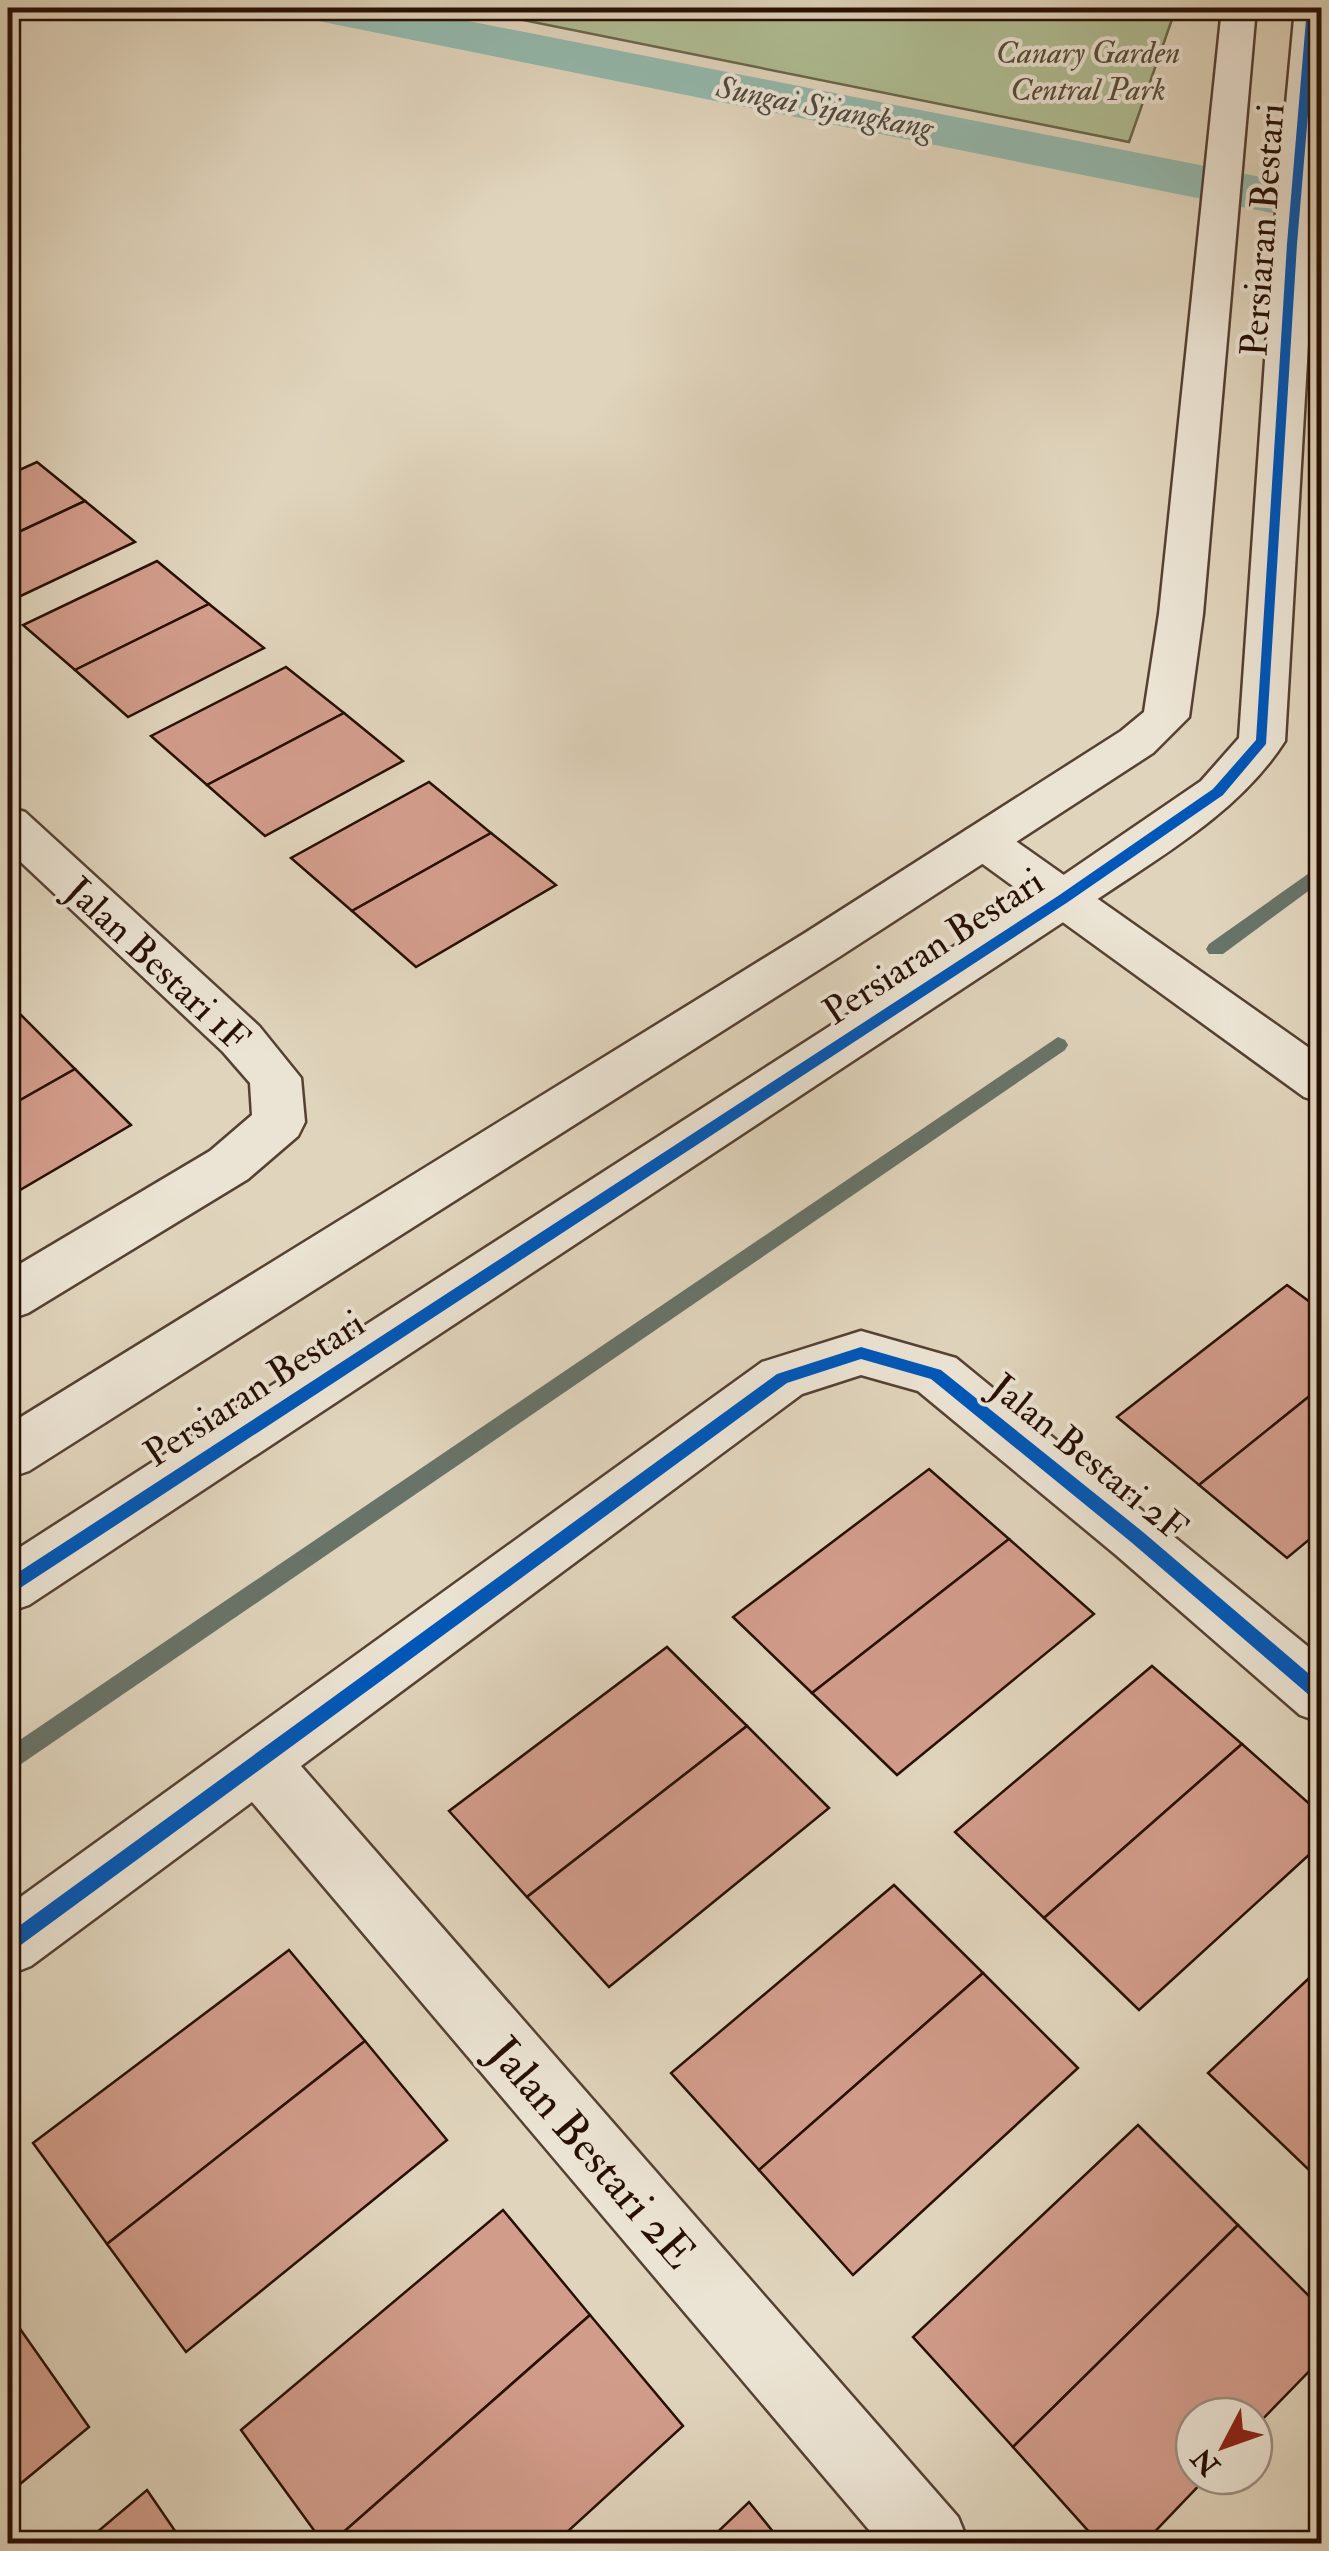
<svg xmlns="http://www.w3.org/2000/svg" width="1329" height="2551" viewBox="0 0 1329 2551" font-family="'IM FELL Double Pica',serif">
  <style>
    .green { fill: #afbd93; stroke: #6b664c; stroke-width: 2.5 }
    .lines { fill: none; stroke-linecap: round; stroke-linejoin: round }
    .stream { fill: #687469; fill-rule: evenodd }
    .canal { fill: #94b8ac; fill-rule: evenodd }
    .building { fill: #d29c8b; stroke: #270f04; stroke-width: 2.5 }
    .minor-casing { stroke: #554032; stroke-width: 5 }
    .tertiary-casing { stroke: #554032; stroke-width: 5 }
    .minor { fill: #ebe3d3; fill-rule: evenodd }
    .tertiary { fill: #ebe3d3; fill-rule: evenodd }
    .cycleway-casing { stroke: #ebe3d3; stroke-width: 6 }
    .cycleway { fill: #0057b8; fill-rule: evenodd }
    .labels { text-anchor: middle; stroke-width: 8; stroke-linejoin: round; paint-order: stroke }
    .far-park-label { font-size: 32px; font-style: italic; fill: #574c36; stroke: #ebe3d3 }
    .far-water-label { font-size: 32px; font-style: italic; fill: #4d4a3f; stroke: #ebe3d3 }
    .street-label { font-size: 38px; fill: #270f04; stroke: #ebe3d3 }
    .near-street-label { font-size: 45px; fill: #270f04; stroke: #ebe3d3 }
  </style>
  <rect width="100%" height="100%" fill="#e0d4bc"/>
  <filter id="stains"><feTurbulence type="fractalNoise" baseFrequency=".002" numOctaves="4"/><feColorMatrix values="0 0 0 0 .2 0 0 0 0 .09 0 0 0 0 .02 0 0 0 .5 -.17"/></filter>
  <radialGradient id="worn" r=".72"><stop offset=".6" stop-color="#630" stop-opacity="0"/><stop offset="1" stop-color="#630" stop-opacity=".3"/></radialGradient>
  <path class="green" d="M 463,8 L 1176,8 L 1129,142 Z"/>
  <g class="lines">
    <g class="stream">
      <path d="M 1322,864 L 1322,881 L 1223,954 L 1209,954 L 1206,949 L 1209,944 Z"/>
      <path d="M 1058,1037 L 1065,1040 L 1068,1045 L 1065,1050 L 8,1773 L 8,1748 Z"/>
    </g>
    <path class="canal" d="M 303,8 L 402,8 L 1322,189 L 1322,223 L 328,23 L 310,19 Z"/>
  </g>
  <g class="building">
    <path d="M 37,462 L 85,501 L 8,537 L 8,475 Z"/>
    <path d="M 85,501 L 135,542 L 8,602 L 8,537 Z"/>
    <path d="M 157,561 L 209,604 L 75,670 L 23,625 Z"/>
    <path d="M 209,604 L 264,648 L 128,717 L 75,670 Z"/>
    <path d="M 286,667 L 344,713 L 207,785 L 151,736 Z"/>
    <path d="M 344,713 L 403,761 L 265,836 L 207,785 Z"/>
    <path d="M 429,782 L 491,833 L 352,911 L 291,858 Z"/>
    <path d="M 491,833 L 556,885 L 416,967 L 352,911 Z"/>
    <path d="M 21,1015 L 75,1069 L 8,1107 L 8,1023 Z"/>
    <path d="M 75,1069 L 131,1125 L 8,1197 L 8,1107 Z"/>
    <path d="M 1287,1285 L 1322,1311 L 1322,1386 L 1199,1485 L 1117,1417 Z"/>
    <path d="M 1322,1386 L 1322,1529 L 1287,1558 L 1199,1485 Z"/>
    <path d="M 929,1469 L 1009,1539 L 812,1693 L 733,1617 Z"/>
    <path d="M 1009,1539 L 1094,1614 L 897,1775 L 812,1693 Z"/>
    <path d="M 667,1647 L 747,1726 L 527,1897 L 449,1811 Z"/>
    <path d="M 1152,1666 L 1242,1744 L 1044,1918 L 955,1832 Z"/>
    <path d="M 747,1726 L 829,1808 L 609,1987 L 527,1897 Z"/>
    <path d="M 1242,1744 L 1322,1815 L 1322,1843 L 1139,2010 L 1044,1918 Z"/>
    <path d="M 894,1885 L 983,1973 L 759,2170 L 671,2073 Z"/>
    <path d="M 289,1950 L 365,2041 L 107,2244 L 33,2143 Z"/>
    <path d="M 1322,1966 L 1322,2157 L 1309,2170 L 1208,2073 Z"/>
    <path d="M 983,1973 L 1078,2068 L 853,2275 L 759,2170 Z"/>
    <path d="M 365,2041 L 447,2140 L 186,2352 L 107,2244 Z"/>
    <path d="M 1138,2125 L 1238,2225 L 1013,2447 L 913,2337 Z"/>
    <path d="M 503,2210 L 590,2315 L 330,2544 L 324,2544 L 241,2430 Z"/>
    <path d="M 1238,2225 L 1322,2309 L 1322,2358 L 1254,2428 L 1254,2416 L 1194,2416 L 1194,2476 L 1208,2476 L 1143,2544 L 1100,2544 L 1013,2447 Z"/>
    <path d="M 590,2315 L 683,2426 L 554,2544 L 330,2544 Z"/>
    <path d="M 11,2316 L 89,2427 L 8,2494 L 8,2320 Z"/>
    <path d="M 147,2490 L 184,2544 L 83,2544 Z"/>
    <path d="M 749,2502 L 783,2544 L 705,2544 Z"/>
  </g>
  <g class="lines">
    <defs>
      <g id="minor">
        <path d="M 8,807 L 25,812 L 259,1026 L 301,1078 L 305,1122 L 298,1136 L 248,1179 L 28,1313 L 8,1320 L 8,1271 L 210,1151 L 252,1115 L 250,1083 L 223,1052 L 8,850 Z"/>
        <path d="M 983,825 L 1000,830 L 1322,1057 L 1322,1103 L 1304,1097 L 966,852 L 959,841 L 966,830 Z"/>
        <path d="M 861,1331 L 956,1358 L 1322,1658 L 1322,1723 L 1300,1715 L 1116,1555 L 918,1391 L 861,1375 L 802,1394 L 301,1766 L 958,2517 L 969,2544 L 881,2544 L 252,1802 L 31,1966 L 8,1975 L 8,1906 L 762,1362 Z"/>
      </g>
      <g id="tertiary">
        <path d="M 1222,8 L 1256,8 L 1203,614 L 1189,717 L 1153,753 L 839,957 L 29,1471 L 8,1478 L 8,1425 L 805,933 L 1121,731 L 1144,712 L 1159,614 Z"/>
        <path d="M 1295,8 L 1322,8 L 1322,104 L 1285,741 C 1237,816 1152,861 1080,911 L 29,1605 L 8,1612 L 8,1555 L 1046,887 L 1201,781 L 1239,738 L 1273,244 Z"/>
      </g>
    </defs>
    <use href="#minor" class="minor-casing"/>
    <use href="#tertiary" class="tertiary-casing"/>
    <use href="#minor" class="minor"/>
    <use href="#tertiary" class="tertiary"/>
    <defs>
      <g id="cycleway">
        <path d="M 1307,8 L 1317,8 L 1297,244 L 1266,744 L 1223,795 L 1068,902 L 14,1592 L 8,1594 L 8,1579 L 1058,896 L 1213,789 L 1256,740 L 1287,244 Z"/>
        <path d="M 861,1347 L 941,1370 L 1143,1532 L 1322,1685 L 1322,1703 L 1316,1701 L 1131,1542 L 931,1379 L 861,1359 L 787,1383 L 14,1950 L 8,1952 L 8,1934 L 777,1374 Z"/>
      </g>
    </defs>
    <use href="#cycleway" class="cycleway-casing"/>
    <use href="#cycleway" class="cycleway"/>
  </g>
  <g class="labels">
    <g class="far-park-label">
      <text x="1088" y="63">Canary Garden<tspan x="1088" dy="37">Central Park</tspan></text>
    </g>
    <g class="far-water-label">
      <text transform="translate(825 107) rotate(11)" y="11">Sungai Sijangkang</text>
    </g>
    <g class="street-label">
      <text transform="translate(1262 230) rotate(-86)" y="13">Persiaran Bestari</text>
      <text transform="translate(933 946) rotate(-33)" y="13">Persiaran Bestari</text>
      <text transform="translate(158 964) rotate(43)" y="13">Jalan Bestari 1F</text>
      <text transform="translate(254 1388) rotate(-33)" y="13">Persiaran Bestari</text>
      <text transform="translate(1089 1457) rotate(39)" y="13">Jalan Bestari 2F</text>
    </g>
    <g class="near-street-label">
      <text transform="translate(593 2152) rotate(49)" y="16">Jalan Bestari 2E</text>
    </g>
  </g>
  <rect width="1329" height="2551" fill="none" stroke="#e0d4bc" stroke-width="40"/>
  <rect x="10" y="10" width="1309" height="2531" fill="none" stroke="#270f04" stroke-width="5"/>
  <rect x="20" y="20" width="1289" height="2511" fill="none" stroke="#270f04" stroke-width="2.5"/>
  <g transform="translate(1224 2446) rotate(229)"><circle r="48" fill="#ebe3d3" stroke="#9d8e80" stroke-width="2.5"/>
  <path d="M0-8L18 38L0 25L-18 38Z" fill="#8f2418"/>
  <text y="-15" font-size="28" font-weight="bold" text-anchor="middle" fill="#270f04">N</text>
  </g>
  <rect width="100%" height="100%" filter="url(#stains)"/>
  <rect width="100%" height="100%" fill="url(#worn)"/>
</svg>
